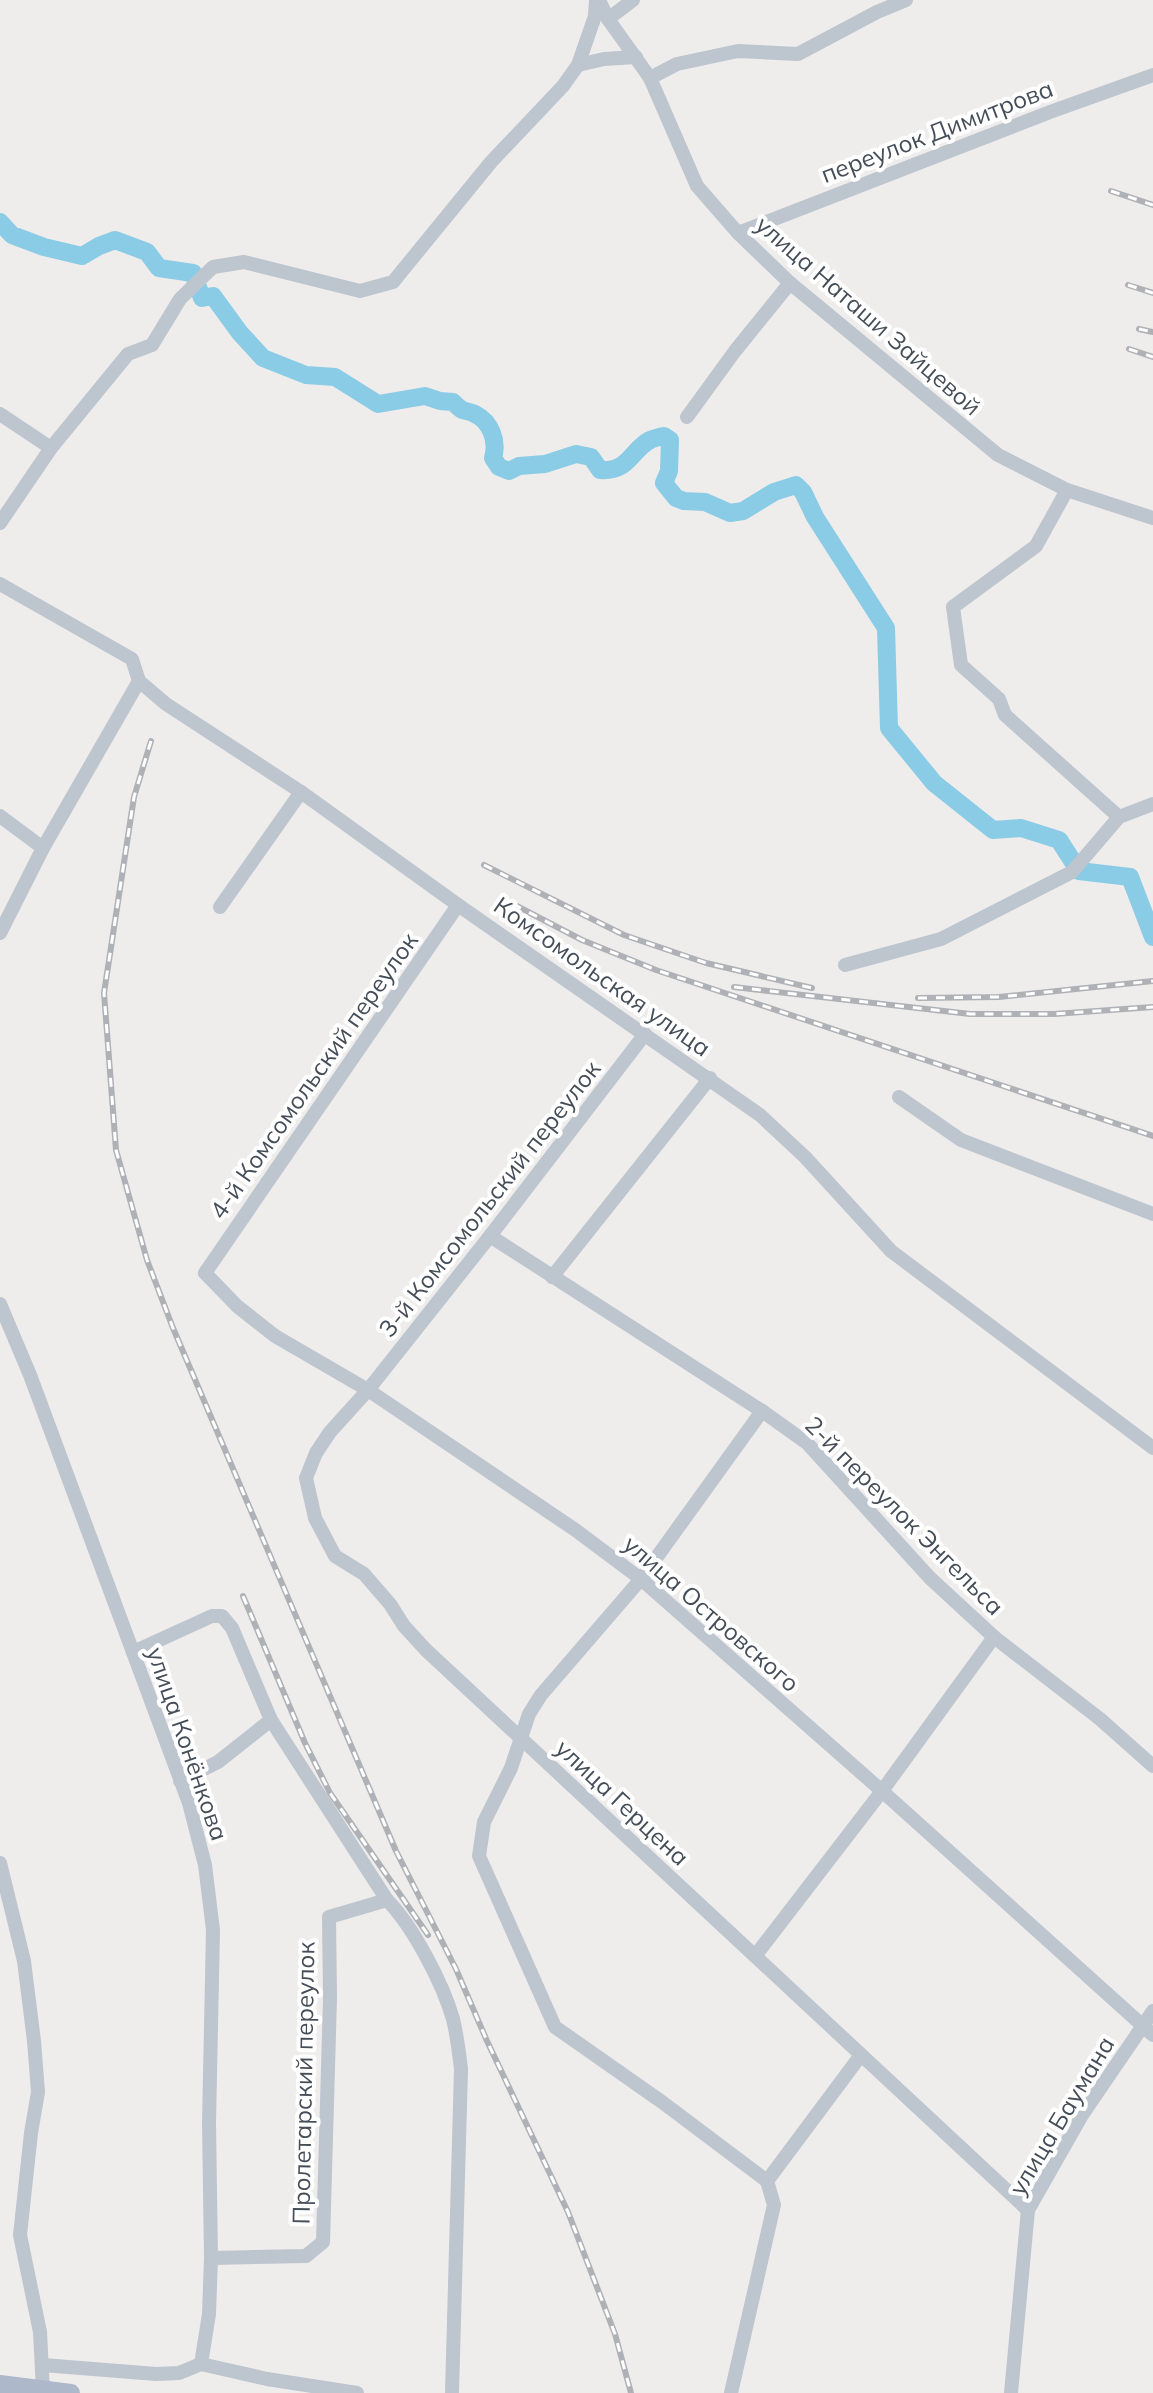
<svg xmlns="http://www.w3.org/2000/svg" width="1153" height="2393" viewBox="0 0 1153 2393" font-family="Mulish,sans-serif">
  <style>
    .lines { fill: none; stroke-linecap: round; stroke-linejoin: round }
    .river { stroke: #8acbe6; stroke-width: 18 }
    .minor { stroke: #bdc5ce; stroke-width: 14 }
    .major { stroke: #adb9ca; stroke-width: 18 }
    .rail-casing { stroke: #aeb1b6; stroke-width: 6 }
    .rail { stroke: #fff; stroke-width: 3; stroke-dasharray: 9; stroke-linecap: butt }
    .labels { text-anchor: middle; stroke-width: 8; stroke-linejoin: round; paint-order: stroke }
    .street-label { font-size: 24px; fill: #454e58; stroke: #fff }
  </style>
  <rect width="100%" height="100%" fill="#efecec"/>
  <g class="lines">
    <path class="river" d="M 0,222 L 12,235 L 44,247 L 82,256 L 99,246 L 115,240 L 147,252 L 159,268 L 193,273 L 202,298 L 213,296 L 240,333 L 263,358 L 306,375 L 335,377 L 378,404 L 425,396 L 440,401 L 453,402 C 466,415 462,408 475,414 C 491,422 498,441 493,458 L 499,467 L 509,471 L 519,466 L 545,464 L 576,454 L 591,457 L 600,470 C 629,472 630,451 650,440 C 651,439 663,436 664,436 L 670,440 L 669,471 L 664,483 L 676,498 L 684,501 L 705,502 L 730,513 L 743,511 L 774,492 L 796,485 L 803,492 L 815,517 L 886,628 L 889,728 L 934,783 L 993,830 L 1021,828 L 1059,840 L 1079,871 L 1130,877 L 1153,937"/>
    <g class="minor">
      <path d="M 599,0 L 608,19 L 650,78 L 697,186 L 738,233 L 790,283 L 998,455 L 1067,490 L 1153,518"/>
      <path d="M 608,19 L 633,0"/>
      <path d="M 578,65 L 604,59 L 636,57"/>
      <path d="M 650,78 L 677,64 L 738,51 L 798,54 L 877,12 L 906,0"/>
      <path d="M 738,233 L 1050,112 L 1153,75"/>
      <path d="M 0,414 L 51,448"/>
      <path d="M 687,417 L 735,351 L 790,283"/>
      <path d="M 1067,490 L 1036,546 L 953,607 L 961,665 L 999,699 L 1005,715 L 1119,817"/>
      <path d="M 0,523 L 51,448 L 128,354 L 152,345 L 180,299 L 213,267 L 244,262 L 360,291 L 393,282 L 491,162 L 563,86 L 578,65 L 595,16 L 596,0"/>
      <path d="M 0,584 L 132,659 L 139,681 L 166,704 L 301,792 L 458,905 L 760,1115 L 805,1157 L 891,1251 L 1153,1448"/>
      <path d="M 0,816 L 43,848"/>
      <path d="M 458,905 L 205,1273 L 237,1306 L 275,1336 L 368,1390 L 574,1529 L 641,1579 L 882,1791 L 1153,2035"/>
      <path d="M 220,907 L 301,792"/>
      <path d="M 0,933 L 43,848 L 139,681"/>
      <path d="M 845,965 L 941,939 L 1072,872 L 1119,817 L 1153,804"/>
      <path d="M 645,1034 L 490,1236 L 368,1390 L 330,1432 L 316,1453 L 306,1478 L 315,1518 L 335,1556 L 364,1574 L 390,1604 L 404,1626 L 426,1650 L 1028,2210"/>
      <path d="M 899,1097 L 961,1140 L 1153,1214"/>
      <path d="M 490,1236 L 762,1411 L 807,1443 L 930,1578 L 994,1637 L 1100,1719 L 1153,1766"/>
      <path d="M 552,1277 L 710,1078"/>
      <path d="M 0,1304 L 30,1375 L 189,1803 L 205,1865 L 213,1930 L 209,2123 L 211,2258 L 209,2314 L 201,2364"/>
      <path d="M 762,1411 L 641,1579 L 541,1695 L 529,1714 L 511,1768 L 484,1822 L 479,1856 L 555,2027 L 662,2102 L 767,2181"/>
      <path d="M 133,1652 L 212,1616 L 222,1616 L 232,1628 L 271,1720 L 218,1762 L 180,1781"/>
      <path d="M 271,1720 L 387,1900 C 413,1926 443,1984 453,2019 C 457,2035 459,2052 461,2069 L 452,2393"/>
      <path d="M 0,1863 L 24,1961 L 34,2041 L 38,2092 L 31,2133 L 20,2235 L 40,2332 L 43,2391"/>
      <path d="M 755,1956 L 882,1791 L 994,1637"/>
      <path d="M 211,2258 L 306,2256 L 323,2242 L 330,1998 L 329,1917 L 387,1900"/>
      <path d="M 43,2365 L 156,2374 L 179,2373 L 201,2364 L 267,2379 L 357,2393"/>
      <path d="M 731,2393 L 774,2205 L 767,2181 L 861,2055"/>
      <path d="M 1011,2393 L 1028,2210 L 1082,2115 L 1153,2011"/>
    </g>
    <path class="major" d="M 0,2384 L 71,2393"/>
    <defs>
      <g id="rail">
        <path d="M 1111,191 L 1153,205"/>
        <path d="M 1128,285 L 1153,293"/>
        <path d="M 1139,329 L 1153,332"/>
        <path d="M 1129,349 L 1153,357"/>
        <path d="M 151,741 L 134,797 L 104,993 L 116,1150 L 147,1260 L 173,1328 L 396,1851 L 456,1969 L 487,2041 L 568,2212 L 615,2334 L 631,2393"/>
        <path d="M 484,865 L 624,935 L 706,963 L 812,988"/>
        <path d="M 513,904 L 582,940 L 656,970 L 1153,1136"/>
        <path d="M 734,987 L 970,1014 L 1054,1014 L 1153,1007"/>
        <path d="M 918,998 L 999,997 L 1153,981"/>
        <path d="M 243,1596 L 305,1743 L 330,1793 L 428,1935"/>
      </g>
    </defs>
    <use href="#rail" class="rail-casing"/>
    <use href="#rail" class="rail"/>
  </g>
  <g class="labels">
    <g class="street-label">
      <text transform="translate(937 132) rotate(-21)" y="8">переулок Димитрова</text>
      <text transform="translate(868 316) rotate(41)" y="8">улица Наташи Зайцевой</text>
      <text transform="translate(602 977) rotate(35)" y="8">Комсомольская улица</text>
      <text transform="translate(314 1076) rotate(-55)" y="8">4-й Комсомольский переулок</text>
      <text transform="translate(490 1199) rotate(-52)" y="8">3-й Комсомольский переулок</text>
      <text transform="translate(904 1516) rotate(45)" y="8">2-й переулок Энгельса</text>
      <text transform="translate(711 1614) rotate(41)" y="8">улица Островского</text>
      <text transform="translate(187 1744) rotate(71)" y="8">улица Конёнкова</text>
      <text transform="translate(622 1803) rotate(43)" y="8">улица Герцена</text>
      <text transform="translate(304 2083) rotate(-89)" y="8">Пролетарский переулок</text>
      <text transform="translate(1062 2116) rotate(-59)" y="8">улица Баумана</text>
    </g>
  </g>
</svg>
